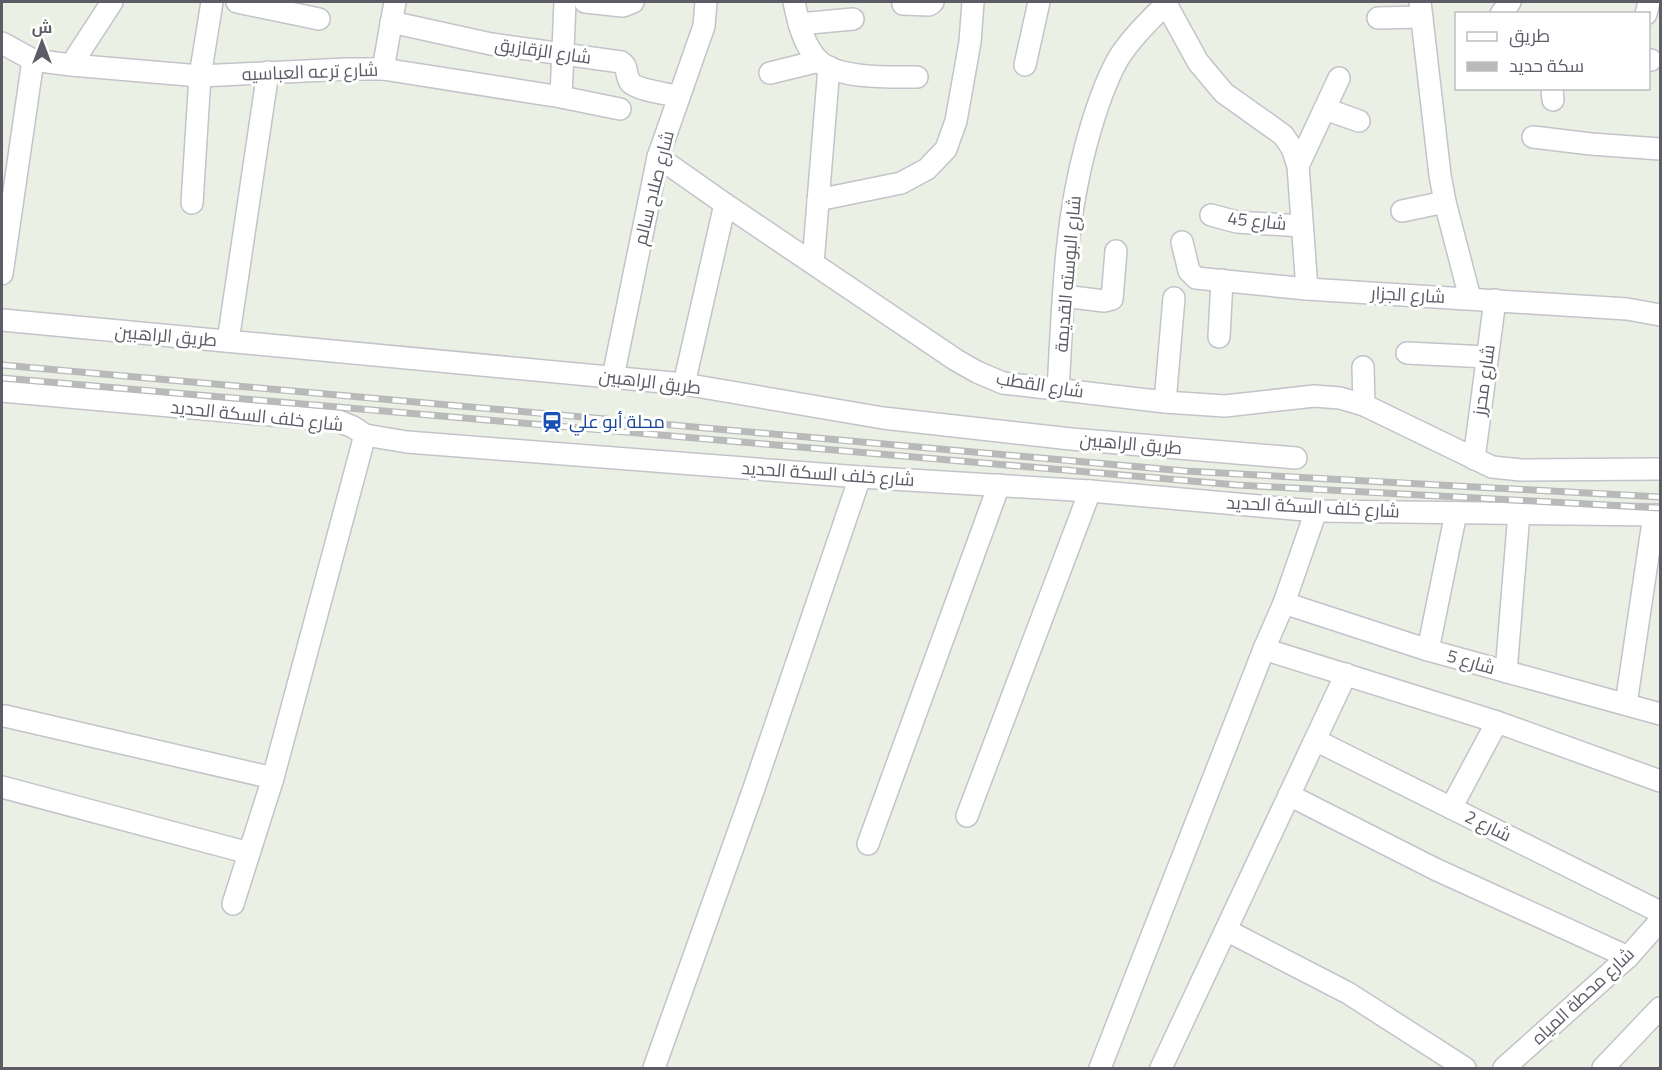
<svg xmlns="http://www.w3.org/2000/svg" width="1662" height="1070" viewBox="0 0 1662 1070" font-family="'Titillium Web',Cairo,sans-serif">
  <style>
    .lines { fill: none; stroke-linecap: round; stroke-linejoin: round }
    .street-casing { stroke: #c5c2cb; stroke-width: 24 }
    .street { stroke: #fff; stroke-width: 21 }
    .rail-casing { stroke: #b9b9ba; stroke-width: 7 }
    .rail { stroke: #fff; stroke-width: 4.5; stroke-dasharray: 14; stroke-linecap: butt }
    .labels { text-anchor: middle; stroke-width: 6; stroke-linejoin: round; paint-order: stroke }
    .street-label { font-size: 18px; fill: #5d5b65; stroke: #fff }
    .transit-label { font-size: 18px; fill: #164399; stroke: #fff; text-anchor: start }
  </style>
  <rect width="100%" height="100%" fill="#eaf0e3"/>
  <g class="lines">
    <defs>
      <g id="street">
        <path d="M 237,2 L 319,19"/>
        <path d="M 585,2 L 623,6 L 633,2"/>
        <path d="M 794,2 C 798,21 804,48 820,62 C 841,79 890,77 917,77"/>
        <path d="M 1165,2 L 1198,62 L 1224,93 L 1283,135 L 1292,148 L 1298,166 L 1307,289"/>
        <path d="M 1420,2 L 1440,175 L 1445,202 L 1470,298"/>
        <path d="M 903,4 L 929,5 L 933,2"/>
        <path d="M 1501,14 L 1510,2"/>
        <path d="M 1646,14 L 1649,2"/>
        <path d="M 1378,18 L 1422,17"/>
        <path d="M 391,22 L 491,44 L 621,62 C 629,67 625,77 631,83 C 638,90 669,94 679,97"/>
        <path d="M 799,24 L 853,19"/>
        <path d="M 2,43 L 33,60 L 71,65 L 200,76 L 346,69 L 383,69 L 561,97 L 620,109"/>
        <path d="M 1648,60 L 1651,60"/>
        <path d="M 71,65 L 112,2"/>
        <path d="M 1025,65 L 1039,2"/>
        <path d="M 383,69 L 395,2"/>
        <path d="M 770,73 L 819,61"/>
        <path d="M 1552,88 L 1553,100"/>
        <path d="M 561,97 L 565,2"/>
        <path d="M 1325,109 L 1359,121"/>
        <path d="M 1533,137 L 1591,144 L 1660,149"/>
        <path d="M 658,157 L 725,204 L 956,360 L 977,372 L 1003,383 L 1165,402 L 1225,406 L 1314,396 L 1340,398 L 1364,405 L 1492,467 L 1521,470 L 1660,469"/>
        <path d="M 1298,166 L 1339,78"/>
        <path d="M 818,200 L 901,183 L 927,169 L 946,149 L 956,121 L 970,42 L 973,2"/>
        <path d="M 192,203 L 200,76 L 212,2"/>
        <path d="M 1402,211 L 1445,202"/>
        <path d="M 1211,215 L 1237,222 L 1302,226"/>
        <path d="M 1182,242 L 1189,271 L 1196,278 L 1307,289 L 1627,309 L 1660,315"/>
        <path d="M 813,263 L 829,67"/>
        <path d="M 2,274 L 33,60"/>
        <path d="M 1064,296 L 1104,301 L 1112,299 L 1116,251"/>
        <path d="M 2,320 L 684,384 L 883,418 L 1071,439 L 1296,458"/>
        <path d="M 1219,337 L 1222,280"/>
        <path d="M 228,341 L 268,72"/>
        <path d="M 1407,353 L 1487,357"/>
        <path d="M 1363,367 L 1364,405"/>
        <path d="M 613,377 L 658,157 L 704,26 L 706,2"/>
        <path d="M 684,384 L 725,204"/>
        <path d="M 1058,390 C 1063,306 1064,226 1086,145 C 1094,115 1103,86 1118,59 C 1131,38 1149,21 1166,4"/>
        <path d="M 2,391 L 338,421 L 353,427 L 365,435 L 407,442 L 860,477 L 1090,491 L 1316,511 L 1660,515"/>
        <path d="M 1165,402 L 1174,298"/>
        <path d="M 1474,459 L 1495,300"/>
        <path d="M 1284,603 L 1428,650 L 1660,714"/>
        <path d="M 1264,649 L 1497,722 L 1660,781"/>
        <path d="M 1428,650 L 1456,513"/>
        <path d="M 1506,672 L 1519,513"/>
        <path d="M 1626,704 L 1654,515"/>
        <path d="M 5,716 L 273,778"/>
        <path d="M 1315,740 L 1660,912"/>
        <path d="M 2,787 L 249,853"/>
        <path d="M 1289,795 L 1435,869 L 1628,957"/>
        <path d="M 1451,808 L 1497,722"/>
        <path d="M 967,816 L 1090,491"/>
        <path d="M 868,844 L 999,485"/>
        <path d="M 233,904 L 273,778 L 365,435"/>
        <path d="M 1226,930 L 1348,993 L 1465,1068"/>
        <path d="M 654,1068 L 753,791 L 860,477"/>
        <path d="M 1100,1068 L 1264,649 L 1284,603 L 1316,511"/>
        <path d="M 1161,1068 L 1346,674"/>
        <path d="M 1504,1068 L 1628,957 L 1660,921"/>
        <path d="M 1603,1068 L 1660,1008"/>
      </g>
    </defs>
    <use href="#street" class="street-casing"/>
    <use href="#street" class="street"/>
    <defs>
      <g id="rail">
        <path d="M 2,365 L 1185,471 L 1660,497"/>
        <path d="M 2,378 L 1237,485 L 1660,508"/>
      </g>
    </defs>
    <use href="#rail" class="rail-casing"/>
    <use href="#rail" class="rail"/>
  </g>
  <defs>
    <symbol id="station-bare" viewBox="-9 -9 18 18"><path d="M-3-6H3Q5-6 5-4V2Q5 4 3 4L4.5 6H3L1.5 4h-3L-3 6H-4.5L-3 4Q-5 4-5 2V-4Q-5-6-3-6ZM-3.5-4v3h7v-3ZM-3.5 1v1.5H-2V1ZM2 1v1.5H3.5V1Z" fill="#1a4fb4" stroke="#fff" stroke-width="2.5" paint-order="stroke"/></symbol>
  </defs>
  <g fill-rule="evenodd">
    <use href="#station-bare" x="537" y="407" width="30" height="30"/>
  </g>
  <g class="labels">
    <g class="street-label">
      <text transform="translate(543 51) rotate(8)" y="6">شارع الزقازيق</text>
      <text transform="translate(310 72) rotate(-2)" y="6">شارع ترعه العباسيه</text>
      <text transform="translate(654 188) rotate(-76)" y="6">شارع صلاح سالم</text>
      <text transform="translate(1257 221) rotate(6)" y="6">شارع 45</text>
      <text transform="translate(1068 274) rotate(-85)" y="6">شارع البوسته القديمة</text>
      <text transform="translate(1408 295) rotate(3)" y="6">شارع الجزار</text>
      <text transform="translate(166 336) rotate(5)" y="6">طريق الراهبين</text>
      <text transform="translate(1484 380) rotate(-82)" y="6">شارع محرز</text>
      <text transform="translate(650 382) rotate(7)" y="6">طريق الراهبين</text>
      <text transform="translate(1040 385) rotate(9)" y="6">شارع القطب</text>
      <text transform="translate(257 416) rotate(6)" y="6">شارع خلف السكة الحديد</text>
      <text transform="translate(1131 444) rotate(5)" y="6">طريق الراهبين</text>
      <text transform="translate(828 474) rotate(4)" y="6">شارع خلف السكة الحديد</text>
      <text transform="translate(1313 507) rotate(3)" y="6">شارع خلف السكة الحديد</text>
      <text transform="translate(1471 662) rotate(16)" y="6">شارع 5</text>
      <text transform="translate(1488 826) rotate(26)" y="6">شارع 2</text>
      <text transform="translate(1583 996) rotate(-43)" y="6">شارع محطة المياه</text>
    </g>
    <g class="transit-label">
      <text x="569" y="428">محلة أبو علي</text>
    </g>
  </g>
  <rect width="1662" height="1070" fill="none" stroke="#5d5b65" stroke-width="6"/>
  <rect x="1455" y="12" width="195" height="78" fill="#ffffff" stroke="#bebdc1" stroke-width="1.5"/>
  <rect x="1467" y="32" width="30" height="9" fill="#ffffff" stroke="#bebdc1" stroke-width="1.5"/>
  <text x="1509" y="42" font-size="18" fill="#5d5b65">طريق</text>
  <rect x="1467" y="62" width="30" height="9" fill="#b9b9ba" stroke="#bebdc1" stroke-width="1.5"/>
  <text x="1509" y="72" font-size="18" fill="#5d5b65">سكة حديد</text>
  <g transform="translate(42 42)" stroke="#ffffff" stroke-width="4.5" paint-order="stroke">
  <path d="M0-4.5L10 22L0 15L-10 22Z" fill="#5d5b65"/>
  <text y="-9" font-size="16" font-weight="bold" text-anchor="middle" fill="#5d5b65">ش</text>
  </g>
</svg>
